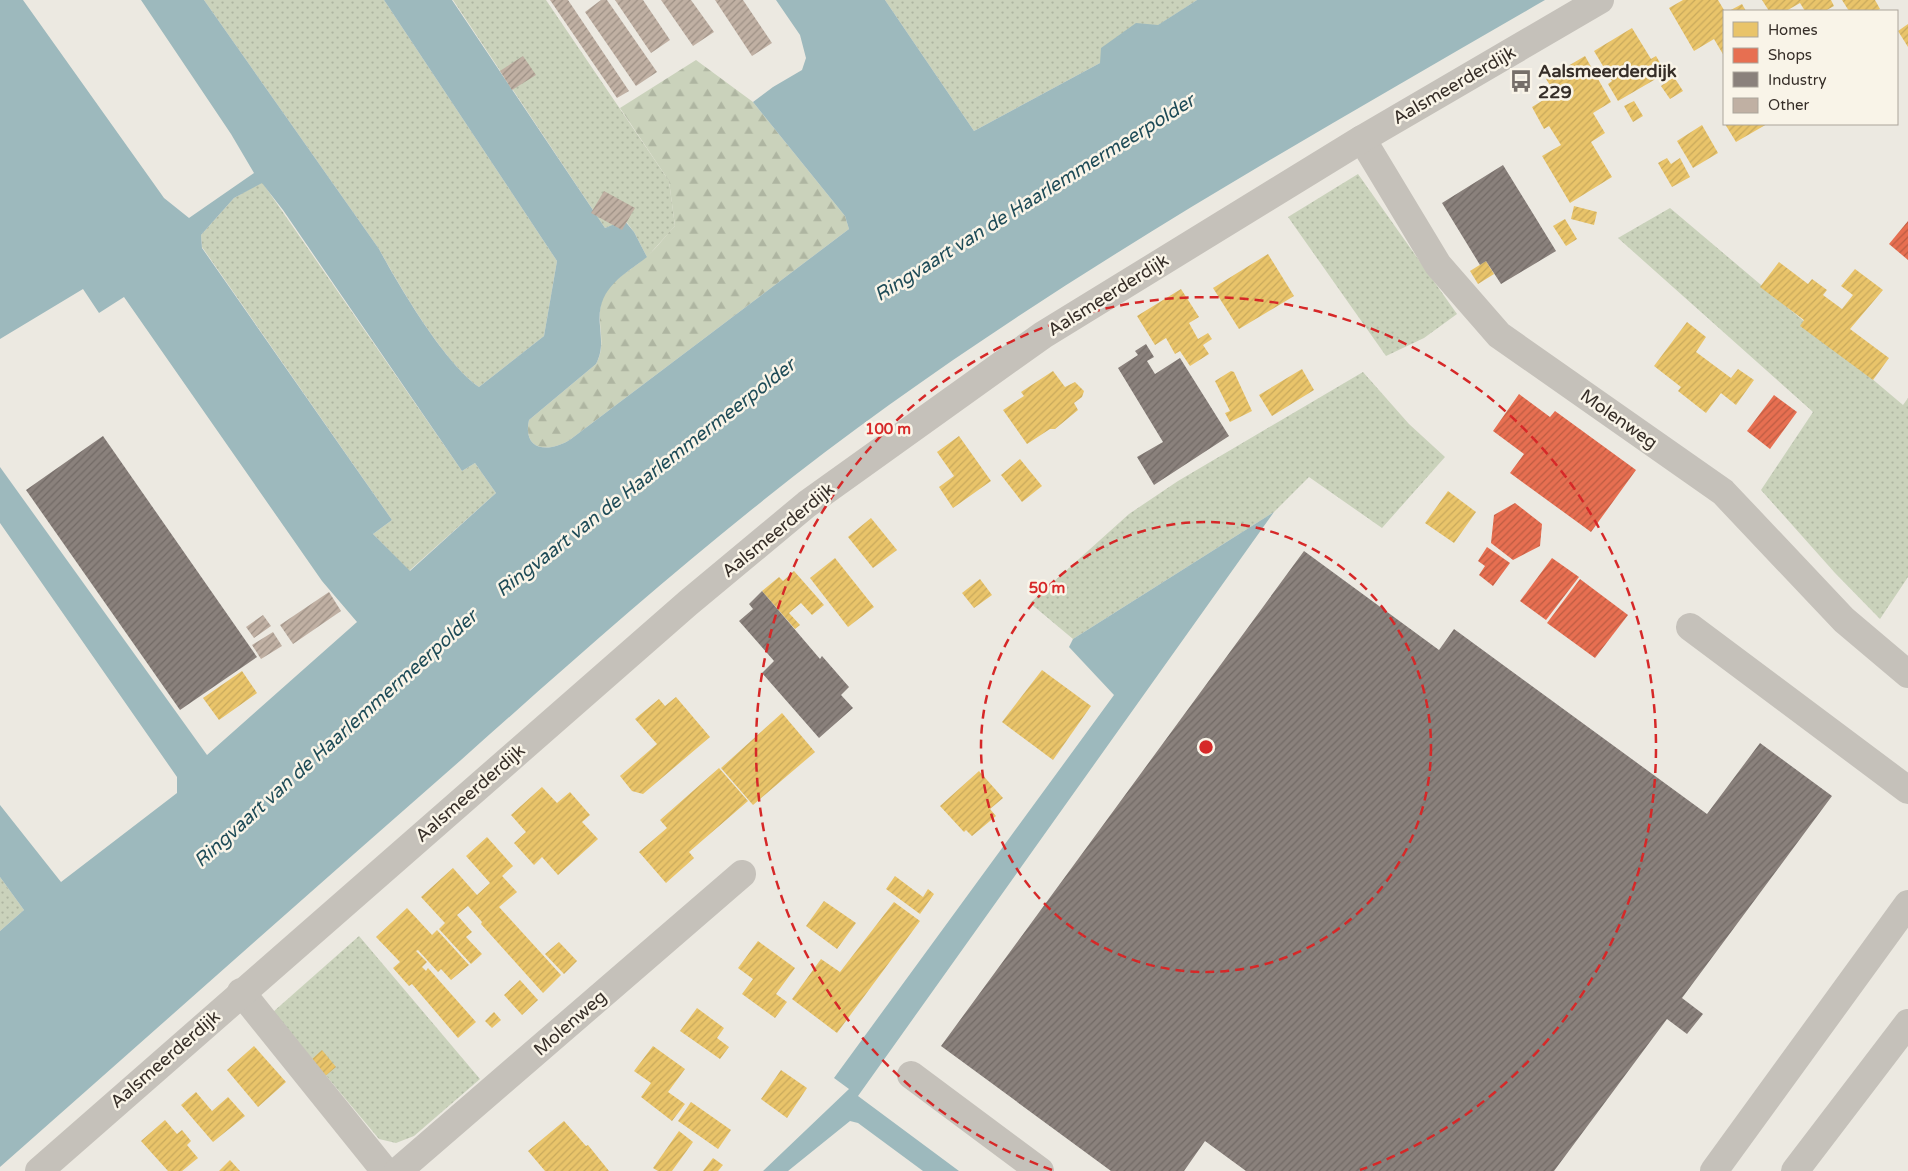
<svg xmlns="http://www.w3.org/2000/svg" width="1908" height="1171" viewBox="0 0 1908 1171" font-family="'Varela Round',sans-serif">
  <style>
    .grass { fill: url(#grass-dots) }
    .forest { fill: url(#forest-firs) }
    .water { fill: #9db9bd; fill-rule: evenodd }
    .homes { fill: url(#homes-hatch) }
    .shops { fill: url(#shops-hatch) }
    .industry { fill: url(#industry-hatch) }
    .building { fill: url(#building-hatch) }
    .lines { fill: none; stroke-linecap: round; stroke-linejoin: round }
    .minor { stroke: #c5c1ba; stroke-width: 28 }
    .ring { fill: none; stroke: #d62828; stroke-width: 2.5; stroke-dasharray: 9 6 }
    .labels { text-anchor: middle; stroke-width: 5; stroke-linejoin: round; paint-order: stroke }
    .poi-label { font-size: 18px; font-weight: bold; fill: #362e28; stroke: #f9f4e8; text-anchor: start }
    .street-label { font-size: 18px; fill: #362e28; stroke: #f9f4e8 }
    .water-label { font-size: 19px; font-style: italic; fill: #1e4b57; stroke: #f9f4e8 }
    .centre { fill: #d62828; stroke: #f9f4e8; stroke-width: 2.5 }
    .ring-label { font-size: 15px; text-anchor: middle; font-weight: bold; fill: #d62828; stroke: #f9f4e8; stroke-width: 5; stroke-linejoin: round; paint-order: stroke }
  </style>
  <defs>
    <pattern id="grass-dots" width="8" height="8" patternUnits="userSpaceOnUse" patternTransform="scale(1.25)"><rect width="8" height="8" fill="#cad2bb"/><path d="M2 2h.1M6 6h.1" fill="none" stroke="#aeb5a1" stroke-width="1.8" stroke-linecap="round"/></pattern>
    <pattern id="forest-firs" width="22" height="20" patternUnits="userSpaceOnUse" patternTransform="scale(1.25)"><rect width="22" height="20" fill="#cad2bb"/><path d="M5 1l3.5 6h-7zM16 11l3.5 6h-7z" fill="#aeb5a1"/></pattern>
    <pattern id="homes-hatch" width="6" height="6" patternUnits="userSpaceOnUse" patternTransform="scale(1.25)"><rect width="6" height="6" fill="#e9c46a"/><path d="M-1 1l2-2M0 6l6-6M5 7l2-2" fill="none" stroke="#c8a95c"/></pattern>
    <pattern id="shops-hatch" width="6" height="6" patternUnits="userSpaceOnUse" patternTransform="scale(1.25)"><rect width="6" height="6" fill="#e76f51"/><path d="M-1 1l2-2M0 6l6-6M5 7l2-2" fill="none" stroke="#bc5c43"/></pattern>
    <pattern id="industry-hatch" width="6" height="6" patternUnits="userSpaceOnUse" patternTransform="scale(1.25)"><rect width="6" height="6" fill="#8a817c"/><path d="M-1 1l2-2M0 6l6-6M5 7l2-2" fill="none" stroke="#726a66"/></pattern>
    <pattern id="building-hatch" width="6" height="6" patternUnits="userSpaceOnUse" patternTransform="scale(1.25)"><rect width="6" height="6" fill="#c0b0a3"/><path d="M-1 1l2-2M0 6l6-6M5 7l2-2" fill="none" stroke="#9d9085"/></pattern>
  </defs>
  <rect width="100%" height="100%" fill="#ece9e1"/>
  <g class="grass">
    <path d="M 204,0 L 384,0 L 557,261 L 544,336 L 479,387 C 445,364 400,287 379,249 Z"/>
    <path d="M 453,0 L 546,0 L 669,181 L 675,226 L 647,257 L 634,232 L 625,220 L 605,228 Z"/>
    <path d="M 885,0 L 1197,0 L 1100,63 L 974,131 Z"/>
    <path d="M 1358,174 L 1457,314 L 1424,338 L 1386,356 L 1288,217 Z"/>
    <path d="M 262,182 L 462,471 L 475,463 L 496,493 L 409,571 L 373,534 L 392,520 L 202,247 L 201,235 L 234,198 Z"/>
    <path d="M 1670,208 L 1903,405 L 1908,398 L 1908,577 L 1880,619 L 1835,573 L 1761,490 L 1813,412 L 1618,238 Z"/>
    <path d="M 1363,372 L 1409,424 L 1445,457 L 1382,528 L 1309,477 L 1274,512 L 1073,639 L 1030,603 L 1129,514 L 1178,481 Z"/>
    <path d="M 0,877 L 24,910 L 0,931 Z"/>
    <path d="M 359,936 L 480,1079 L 414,1136 L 396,1143 L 379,1139 L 273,1012 Z"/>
  </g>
  <path class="forest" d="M 696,60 L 753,102 L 845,216 L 849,229 L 571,439 C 550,453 522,452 529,420 L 596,364 C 608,343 595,322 602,300 C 609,280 631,271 646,257 C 657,248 665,236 675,226 L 669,181 L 620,108 Z"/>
  <g class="water">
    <path d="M 0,0 L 23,0 L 164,198 L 189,218 L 254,173 L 231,134 L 141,0 L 204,0 L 379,249 C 399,286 445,364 479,387 L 544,336 L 557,261 L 384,0 L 452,0 L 605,228 L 624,220 L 634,232 L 647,257 C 621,277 596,289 600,326 C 601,341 603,350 596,364 L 529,420 C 522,452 550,453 571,439 L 849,229 L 845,216 L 753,102 L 773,87 L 802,70 L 806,58 L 800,35 L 776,0 L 885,0 L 974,131 L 1100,63 L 1101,48 L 1136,23 L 1158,25 L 1197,0 L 1545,0 C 1323,129 1098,255 889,405 C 738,513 599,637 461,760 C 307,895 154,1031 0,1167 L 0,931 L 24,910 L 0,877 L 0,805 L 61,882 L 177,793 L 177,777 L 0,523 L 0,467 L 207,755 L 357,622 L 322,581 L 124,297 L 99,313 L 83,289 L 0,339 ZM 262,183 L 283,210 L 462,471 L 475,463 L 496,493 L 410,571 L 373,534 L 392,520 L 202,248 L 201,235 L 234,198 Z"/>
    <path d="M 1274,512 L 858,1096 L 959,1171 L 923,1171 L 858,1123 L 850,1121 L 788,1171 L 763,1171 L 849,1089 L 834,1078 L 1114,695 L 1069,647 L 1073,639 Z"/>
  </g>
  <g class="homes">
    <path d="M 1683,0 L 1718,0 L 1724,10 L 1724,56 L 1714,39 L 1694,51 L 1669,8 Z"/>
    <path d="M 1762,0 L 1831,0 L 1834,6 L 1825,11 L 1805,11 L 1800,3 L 1786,11 L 1769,11 Z"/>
    <path d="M 1842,0 L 1875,0 L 1880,9 L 1876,11 L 1849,11 Z"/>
    <path d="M 1742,4 L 1746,11 L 1729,11 Z"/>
    <path d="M 1908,24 L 1908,47 L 1898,31 Z"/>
    <path d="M 1632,28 L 1651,59 L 1656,56 L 1666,73 L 1618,101 L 1608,84 L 1612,81 L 1594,51 Z"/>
    <path d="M 1585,56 L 1611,102 L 1593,113 L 1605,133 L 1591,142 L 1612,177 L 1570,203 L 1542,156 L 1561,145 L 1549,126 L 1544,129 L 1532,107 L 1555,93 L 1546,79 Z"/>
    <path d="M 1674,77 L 1683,91 L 1670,99 L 1661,86 Z"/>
    <path d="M 1634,101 L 1643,116 L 1633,122 L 1624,106 Z"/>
    <path d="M 1725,124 L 1767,124 L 1736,142 Z"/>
    <path d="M 1702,125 L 1718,153 L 1693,168 L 1677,141 Z"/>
    <path d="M 1667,158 L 1671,164 L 1680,158 L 1690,177 L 1672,187 L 1658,163 Z"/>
    <path d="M 1574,206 L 1597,212 L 1594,225 L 1571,219 Z"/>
    <path d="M 1565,219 L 1577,239 L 1566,246 L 1553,226 Z"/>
    <path d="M 1268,254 L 1294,296 L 1239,329 L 1213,288 Z"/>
    <path d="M 1486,261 L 1494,274 L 1478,284 L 1470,271 Z"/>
    <path d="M 1779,262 L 1808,284 L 1812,279 L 1827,290 L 1823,295 L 1842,309 L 1853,295 L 1841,286 L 1855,269 L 1883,290 L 1850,329 L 1889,358 L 1873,380 L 1800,326 L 1804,320 L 1760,287 Z"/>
    <path d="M 1181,289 L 1199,317 L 1189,323 L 1198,339 L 1208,333 L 1212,339 L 1203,345 L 1209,354 L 1190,366 L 1180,351 L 1175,354 L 1166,338 L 1155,345 L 1137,316 Z"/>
    <path d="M 1687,322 L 1706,337 L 1696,352 L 1731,378 L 1738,369 L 1754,380 L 1736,405 L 1721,393 L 1706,413 L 1678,391 L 1681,387 L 1654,366 Z"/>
    <path d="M 1302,369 L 1314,390 L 1272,416 L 1259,395 Z"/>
    <path d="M 1053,371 L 1065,387 L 1075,382 L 1084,391 L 1082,397 L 1074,403 L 1078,410 L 1055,429 L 1050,429 L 1027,444 L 1003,410 L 1024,396 L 1021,392 Z"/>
    <path d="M 1231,371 L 1234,372 L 1252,411 L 1230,422 L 1225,413 L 1230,411 L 1215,381 Z"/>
    <path d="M 959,436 L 991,481 L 953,508 L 939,487 L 954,476 L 937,452 Z"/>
    <path d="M 1020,459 L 1042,486 L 1022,502 L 1001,475 Z"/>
    <path d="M 1448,491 L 1476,512 L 1454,543 L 1425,523 Z"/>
    <path d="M 871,518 L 897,550 L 873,568 L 848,537 Z"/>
    <path d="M 835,558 L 874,607 L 848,627 L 810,578 Z"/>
    <path d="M 794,571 L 824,605 L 812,615 L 801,603 L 789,613 L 800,625 L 795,629 L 762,591 L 779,577 L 783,581 Z"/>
    <path d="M 980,579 L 992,595 L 974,608 L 962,593 Z"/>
    <path d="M 1042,670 L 1091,706 L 1053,760 L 1002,722 Z"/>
    <path d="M 242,671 L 257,693 L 219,720 L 203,698 Z"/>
    <path d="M 676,697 L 710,737 L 643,794 L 632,791 L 620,776 L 657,744 L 635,719 L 659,699 L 665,706 Z"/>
    <path d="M 782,713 L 815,752 L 753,805 L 721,768 Z"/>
    <path d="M 719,768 L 748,801 L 689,852 L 694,858 L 666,883 L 639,852 L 667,828 L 660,820 Z"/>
    <path d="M 979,771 L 1003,798 L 990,809 L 996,816 L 972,836 L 966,830 L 964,832 L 940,806 Z"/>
    <path d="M 542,787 L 557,803 L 570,792 L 590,815 L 582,822 L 598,839 L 558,875 L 542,857 L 534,865 L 514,843 L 526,832 L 511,815 Z"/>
    <path d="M 487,837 L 513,866 L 502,876 L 517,892 L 499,907 L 561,975 L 543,993 L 481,924 L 482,922 L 468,906 L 457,915 L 472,932 L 466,937 L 482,954 L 471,964 L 439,929 L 445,923 L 421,897 L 453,868 L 477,895 L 490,883 L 466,856 Z"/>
    <path d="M 895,876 L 923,897 L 928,889 L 934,894 L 920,914 L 886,889 Z"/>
    <path d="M 824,901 L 856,923 L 837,949 L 806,926 Z"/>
    <path d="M 894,902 L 920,921 L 837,1033 L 792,999 L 821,959 L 840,972 Z"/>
    <path d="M 407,908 L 432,935 L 437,930 L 469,965 L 451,980 L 441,969 L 438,972 L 418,950 L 416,951 L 427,962 L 422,967 L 426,971 L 428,968 L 476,1022 L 458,1038 L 412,984 L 409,986 L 393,968 L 400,962 L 376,937 Z"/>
    <path d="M 758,941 L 795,968 L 776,994 L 787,1002 L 775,1018 L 742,994 L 753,979 L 738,968 Z"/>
    <path d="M 559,942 L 577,961 L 564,974 L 545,954 Z"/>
    <path d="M 520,980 L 538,1000 L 522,1015 L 504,995 Z"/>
    <path d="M 697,1008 L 724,1028 L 717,1038 L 729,1047 L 720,1059 L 680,1031 Z"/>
    <path d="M 494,1012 L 501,1020 L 492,1028 L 485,1021 Z"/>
    <path d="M 254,1046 L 286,1082 L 258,1107 L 227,1070 Z"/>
    <path d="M 653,1046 L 685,1069 L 668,1092 L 685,1104 L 672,1121 L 641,1097 L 651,1083 L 634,1071 Z"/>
    <path d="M 322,1050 L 336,1067 L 324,1077 L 310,1061 Z"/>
    <path d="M 781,1070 L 807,1088 L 787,1118 L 761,1099 Z"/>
    <path d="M 196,1092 L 212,1111 L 228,1097 L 245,1116 L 213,1142 L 181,1105 Z"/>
    <path d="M 691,1102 L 731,1130 L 718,1149 L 678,1121 Z"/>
    <path d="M 165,1120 L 177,1134 L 182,1130 L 191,1141 L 187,1145 L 198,1158 L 182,1171 L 168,1171 L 141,1141 Z"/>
    <path d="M 564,1121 L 586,1146 L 588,1145 L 609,1171 L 545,1171 L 528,1151 Z"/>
    <path d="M 679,1131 L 693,1142 L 672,1171 L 658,1171 L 653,1168 Z"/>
    <path d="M 713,1158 L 723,1165 L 718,1171 L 703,1171 Z"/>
    <path d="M 230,1160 L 240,1171 L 219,1171 Z"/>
  </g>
  <g class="shops">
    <path d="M 1908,221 L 1908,260 L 1889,244 Z"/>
    <path d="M 1519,394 L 1550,417 L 1555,411 L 1636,470 L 1591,532 L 1510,473 L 1524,454 L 1493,431 Z"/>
    <path d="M 1774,395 L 1797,412 L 1770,449 L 1747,431 Z"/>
    <path d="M 1515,503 L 1542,524 L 1540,546 L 1513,560 L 1491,543 L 1494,515 Z"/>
    <path d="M 1487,547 L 1510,563 L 1493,586 L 1479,575 L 1485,566 L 1478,561 Z"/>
    <path d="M 1552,558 L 1579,577 L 1546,620 L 1520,601 Z"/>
    <path d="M 1580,579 L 1628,615 L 1595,658 L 1547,623 Z"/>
  </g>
  <g class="industry">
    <path d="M 1503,165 L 1556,251 L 1501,284 L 1486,261 L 1480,265 L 1442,203 Z"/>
    <path d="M 1146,344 L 1154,357 L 1147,361 L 1155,374 L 1180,358 L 1229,436 L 1154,485 L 1137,457 L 1163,442 L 1118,368 L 1138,355 L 1135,351 Z"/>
    <path d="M 103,436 L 257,657 L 180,710 L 26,490 Z"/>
    <path d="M 1304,551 L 1439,650 L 1454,629 L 1707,814 L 1760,743 L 1832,796 L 1682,998 L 1703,1014 L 1687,1034 L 1667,1019 L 1554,1171 L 1246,1171 L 1205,1141 L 1184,1171 L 1111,1171 L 941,1046 Z"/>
    <path d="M 762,591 L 820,659 L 822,656 L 849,687 L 841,695 L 853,708 L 819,738 L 762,673 L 774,661 L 739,621 L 753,609 L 749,604 Z"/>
  </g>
  <g class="building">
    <path d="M 550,0 L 568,0 L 629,91 L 617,98 Z"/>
    <path d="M 601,0 L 607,0 L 657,72 L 636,86 L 585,12 Z"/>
    <path d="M 615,0 L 643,0 L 670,40 L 651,53 Z"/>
    <path d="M 661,0 L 691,0 L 714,32 L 693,46 Z"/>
    <path d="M 715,0 L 743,0 L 772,43 L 752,56 Z"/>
    <path d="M 523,56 L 536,75 L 512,90 L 500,71 Z"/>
    <path d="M 604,191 L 635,208 L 622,230 L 591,213 Z"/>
    <path d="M 329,592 L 341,611 L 293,644 L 280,625 Z"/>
    <path d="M 263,615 L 271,626 L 254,638 L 246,627 Z"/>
    <path d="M 273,632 L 282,646 L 261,659 L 252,645 Z"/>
  </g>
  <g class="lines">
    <g class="minor">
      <path d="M 1362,139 L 1438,265 L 1499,335 L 1723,492 L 1844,620 L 1908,674"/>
      <path d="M 1690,627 L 1908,790"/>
      <path d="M 241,992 L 385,1171"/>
      <path d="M 911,1075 L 1040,1171"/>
      <path d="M 39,1171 L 688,603 L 807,504 L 1043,335 L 1362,139 L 1600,0"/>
      <path d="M 398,1171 L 742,874"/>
      <path d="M 1714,1171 L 1908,904"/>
      <path d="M 1795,1171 L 1908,1023"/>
    </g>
  </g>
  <g class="ring">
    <circle cx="1206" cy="747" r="225"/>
    <path d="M1052 1170A450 450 0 1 1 1360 1170"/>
  </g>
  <defs>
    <symbol id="bus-bare" viewBox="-9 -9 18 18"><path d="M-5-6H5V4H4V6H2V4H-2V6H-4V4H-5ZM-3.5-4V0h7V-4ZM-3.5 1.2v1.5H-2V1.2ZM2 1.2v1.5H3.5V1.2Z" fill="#766f69" stroke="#f9f4e8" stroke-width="2.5" paint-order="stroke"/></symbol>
  </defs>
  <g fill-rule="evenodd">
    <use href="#bus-bare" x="1505" y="65" width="32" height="32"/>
  </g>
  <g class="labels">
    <g class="poi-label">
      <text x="1538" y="77">Aalsmeerderdijk<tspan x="1538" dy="21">229</tspan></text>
    </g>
    <g class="street-label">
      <text transform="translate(1454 85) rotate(-30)" y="6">Aalsmeerderdijk</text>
      <text transform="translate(1108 295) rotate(-32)" y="6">Aalsmeerderdijk</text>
      <text transform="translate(1619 419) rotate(35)" y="6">Molenweg</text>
      <text transform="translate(778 530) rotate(-39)" y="6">Aalsmeerderdijk</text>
      <text transform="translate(470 793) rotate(-41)" y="6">Aalsmeerderdijk</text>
      <text transform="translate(570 1023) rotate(-41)" y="6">Molenweg</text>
      <text transform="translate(165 1059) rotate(-41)" y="6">Aalsmeerderdijk</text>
    </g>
    <g class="water-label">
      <text transform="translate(1034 197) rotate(-32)" y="7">Ringvaart van de Haarlemmermeerpolder</text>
      <text transform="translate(645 477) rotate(-38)" y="7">Ringvaart van de Haarlemmermeerpolder</text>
      <text transform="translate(335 738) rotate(-42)" y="7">Ringvaart van de Haarlemmermeerpolder</text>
    </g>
  </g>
  <circle cx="1206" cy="747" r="8" class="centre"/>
  <g class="ring-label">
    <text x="888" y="434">100 m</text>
    <text x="1047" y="593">50 m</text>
  </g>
  <rect x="1723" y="10" width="175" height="115" fill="#f9f4e8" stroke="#aba59b"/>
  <rect x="1733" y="22" width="25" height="15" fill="#e9c46a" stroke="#aba59b"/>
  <text x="1768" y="35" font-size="15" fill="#362e28">Homes</text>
  <rect x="1733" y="48" width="25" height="15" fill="#e76f51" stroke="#aba59b"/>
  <text x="1768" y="60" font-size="15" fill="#362e28">Shops</text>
  <rect x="1733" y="72" width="25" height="15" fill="#8a817c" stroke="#aba59b"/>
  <text x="1768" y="85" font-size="15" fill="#362e28">Industry</text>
  <rect x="1733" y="98" width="25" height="15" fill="#c0b0a3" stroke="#aba59b"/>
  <text x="1768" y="110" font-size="15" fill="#362e28">Other</text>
</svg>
